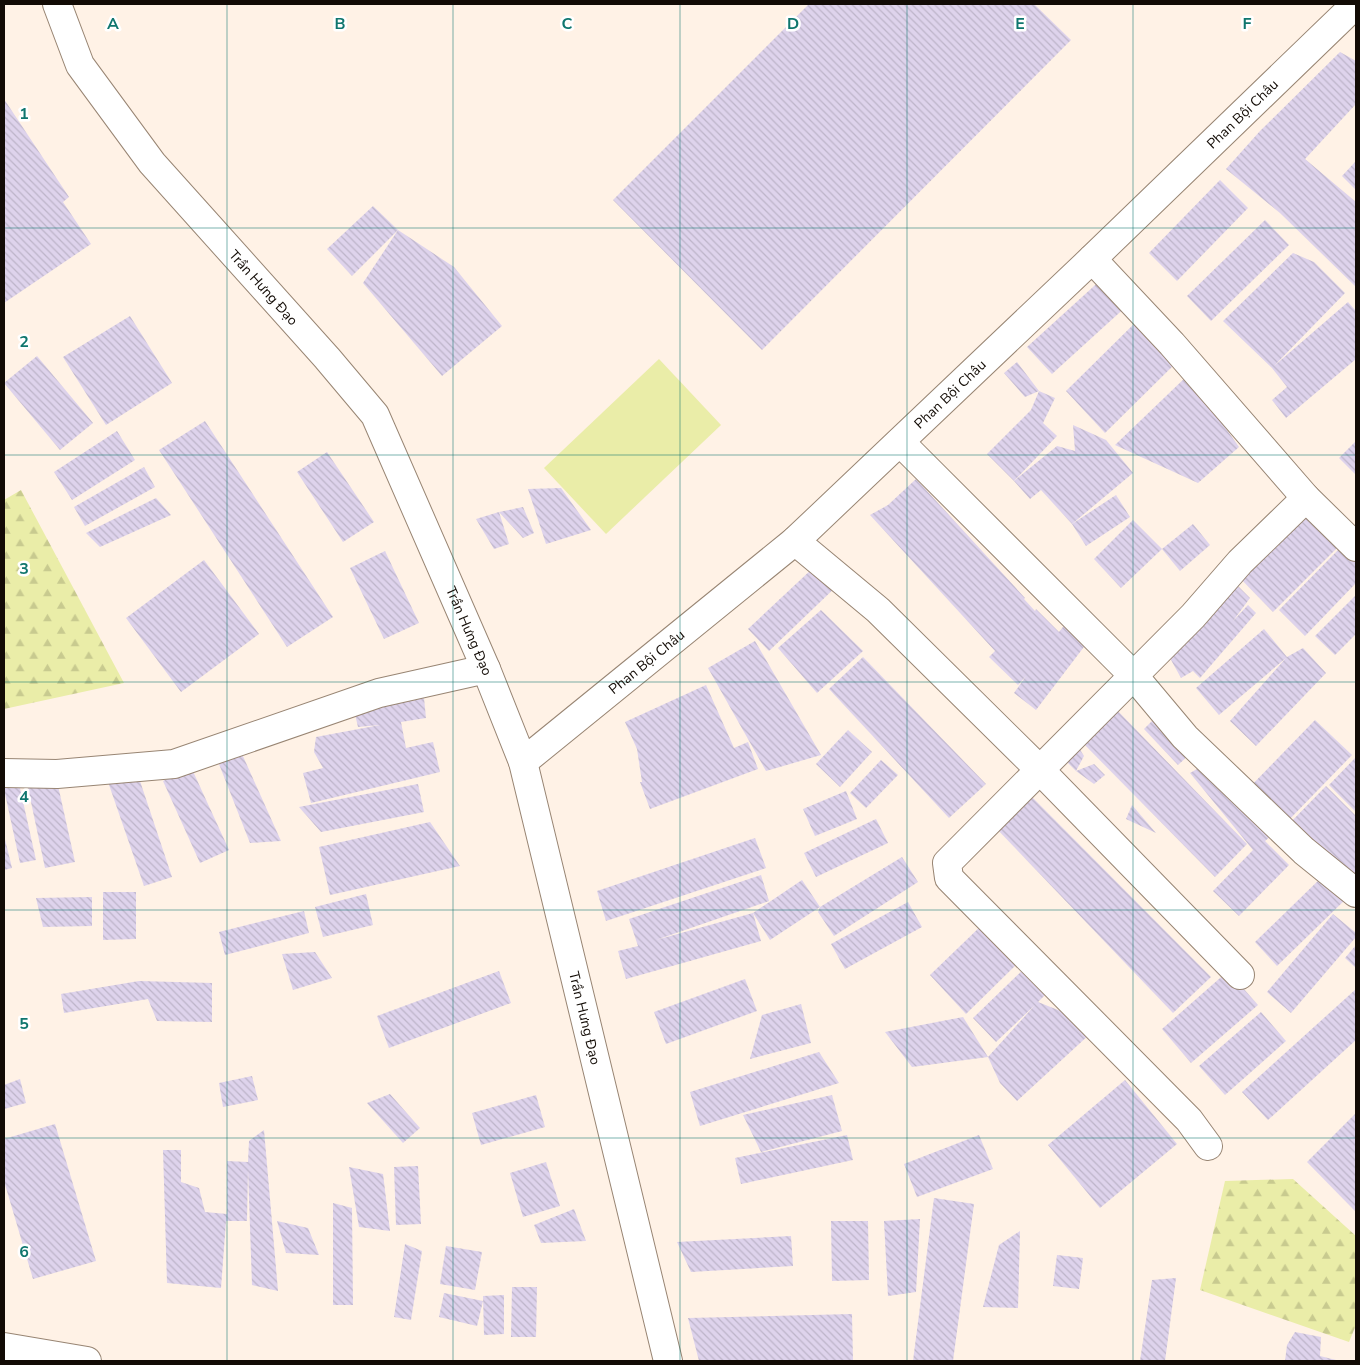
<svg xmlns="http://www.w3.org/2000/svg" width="1360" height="1365" viewBox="0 0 1360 1365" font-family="'Nunito Sans',sans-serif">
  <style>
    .forest { fill: url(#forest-firs) }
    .pitch { fill: #eaeda8 }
    .building { fill: url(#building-back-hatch) }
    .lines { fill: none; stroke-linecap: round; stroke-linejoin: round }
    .minor-casing { stroke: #988573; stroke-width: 30 }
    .tertiary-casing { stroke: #988573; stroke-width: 30 }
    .minor { stroke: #fff; stroke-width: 28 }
    .tertiary { stroke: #fff; stroke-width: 28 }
    .grid { fill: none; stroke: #0f766e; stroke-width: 1; stroke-opacity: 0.55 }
    .labels { text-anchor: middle; stroke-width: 5; stroke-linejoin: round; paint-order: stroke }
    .street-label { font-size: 14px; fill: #120b05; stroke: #fff }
    .grid-label { font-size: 16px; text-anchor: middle; font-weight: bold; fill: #0f766e; stroke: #fff; stroke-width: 5; stroke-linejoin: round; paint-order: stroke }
  </style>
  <defs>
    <pattern id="forest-firs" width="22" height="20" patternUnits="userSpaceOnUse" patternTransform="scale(1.25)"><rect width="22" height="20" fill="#eaeda8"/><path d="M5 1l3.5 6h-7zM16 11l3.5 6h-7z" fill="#c8ca8f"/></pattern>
    <pattern id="building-back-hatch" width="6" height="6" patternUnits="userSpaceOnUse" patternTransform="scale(1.25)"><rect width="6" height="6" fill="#ded3ec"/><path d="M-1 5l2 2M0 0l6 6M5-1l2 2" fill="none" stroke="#bdb4c9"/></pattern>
  </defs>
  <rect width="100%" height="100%" fill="#fff2e6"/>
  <g class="forest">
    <path d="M 21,490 L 124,683 L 4,709 L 4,500 Z"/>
    <path d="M 1293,1179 L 1356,1236 L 1356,1325 L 1349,1342 L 1200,1290 L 1225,1181 Z"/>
  </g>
  <path class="pitch" d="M 659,359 L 721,425 L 606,534 L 544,468 Z"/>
  <g class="building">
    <path d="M 809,4 L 1034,4 L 1071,40 L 762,350 L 613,200 Z"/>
    <path d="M 1340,52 L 1356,61 L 1356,104 L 1305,159 L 1356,202 L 1356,287 L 1280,213 L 1226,169 L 1260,131 Z"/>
    <path d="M 4,99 L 69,197 L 63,202 L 91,244 L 4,303 Z"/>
    <path d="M 1356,161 L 1356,190 L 1342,176 Z"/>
    <path d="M 1220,180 L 1248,208 L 1177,281 L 1149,253 Z"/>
    <path d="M 373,206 L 398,230 L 352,276 L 327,249 Z"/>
    <path d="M 1265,220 L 1289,245 L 1211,321 L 1187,296 Z"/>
    <path d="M 398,230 L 454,267 L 502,326 L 442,376 L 363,283 Z"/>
    <path d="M 1293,253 L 1314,262 L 1345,293 L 1274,366 L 1348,302 L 1356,311 L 1356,359 L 1286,418 L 1272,400 L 1287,387 L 1272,368 L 1223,321 Z"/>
    <path d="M 1104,277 L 1129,304 L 1052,374 L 1027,347 Z"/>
    <path d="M 130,316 L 172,383 L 106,425 L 63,357 Z"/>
    <path d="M 1141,317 L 1181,358 L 1105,433 L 1066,391 Z"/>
    <path d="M 37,356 L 93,423 L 60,450 L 4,383 Z"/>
    <path d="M 1017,362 L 1039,391 L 1055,398 L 1043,423 L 1057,436 L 1014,481 L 987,454 L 1031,410 L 1039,391 L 1025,397 L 1004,373 Z"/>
    <path d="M 1188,375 L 1239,447 L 1198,483 L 1115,445 Z"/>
    <path d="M 205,421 L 333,617 L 287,647 L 159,450 Z"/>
    <path d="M 1073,425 L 1106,440 L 1133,473 L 1072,524 L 1041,490 L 1030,499 L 1014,481 L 1057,446 L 1075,451 Z"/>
    <path d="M 117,431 L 135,460 L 72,500 L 54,472 Z"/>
    <path d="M 1356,441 L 1356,475 L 1339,458 Z"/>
    <path d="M 327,452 L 374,522 L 343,542 L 297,472 Z"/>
    <path d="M 144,467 L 155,487 L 85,526 L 74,507 Z"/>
    <path d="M 916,479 L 1025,598 L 1024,599 L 1035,611 L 1036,609 L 1059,632 L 1070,618 L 1093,635 L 1036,710 L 1014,693 L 1026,676 L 1018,685 L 989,657 L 995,651 L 870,515 L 888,505 Z"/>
    <path d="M 561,488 L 591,530 L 546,544 L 528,489 Z"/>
    <path d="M 1116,495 L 1130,517 L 1086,546 L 1072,524 Z"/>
    <path d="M 156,498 L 171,515 L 100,547 L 86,533 Z"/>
    <path d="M 523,507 L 534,533 L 523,538 L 499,512 Z"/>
    <path d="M 1302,509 L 1339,546 L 1273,612 L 1236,574 Z"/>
    <path d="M 499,512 L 509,544 L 494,549 L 476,519 Z"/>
    <path d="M 1133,520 L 1162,549 L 1121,588 L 1094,559 Z"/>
    <path d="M 1193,524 L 1210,545 L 1180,571 L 1162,549 Z"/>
    <path d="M 1341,547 L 1356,561 L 1356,583 L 1305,636 L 1279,610 Z"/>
    <path d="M 385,551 L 419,623 L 384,639 L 350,568 Z"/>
    <path d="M 204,560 L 259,634 L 181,692 L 126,618 Z"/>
    <path d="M 813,568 L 840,583 L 769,651 L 748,629 Z"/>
    <path d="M 1233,581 L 1250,598 L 1233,621 L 1248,605 L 1256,613 L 1200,678 L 1193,671 L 1181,678 L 1165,649 Z"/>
    <path d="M 1356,595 L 1356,634 L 1335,655 L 1315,636 Z"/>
    <path d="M 821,610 L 863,651 L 817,693 L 778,648 Z"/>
    <path d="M 1264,629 L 1287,657 L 1303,648 L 1326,673 L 1256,746 L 1230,721 L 1286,658 L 1219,715 L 1196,688 Z"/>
    <path d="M 755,641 L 821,755 L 766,771 L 708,668 Z"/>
    <path d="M 863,657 L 986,784 L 949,818 L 829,689 Z"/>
    <path d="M 706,685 L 734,748 L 748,742 L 758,769 L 650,809 L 640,782 L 642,782 L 637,749 L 625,722 Z"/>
    <path d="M 424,698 L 426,718 L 401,722 L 406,748 L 433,742 L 440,772 L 311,803 L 303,773 L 323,768 L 314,752 L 316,737 L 380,725 L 358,727 L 354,710 L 388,701 L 406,702 Z"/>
    <path d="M 1113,706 L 1247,844 L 1215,877 L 1079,739 Z"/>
    <path d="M 1156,717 L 1190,754 L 1178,765 L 1144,729 Z"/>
    <path d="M 1315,720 L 1352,755 L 1284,825 L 1247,790 Z"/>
    <path d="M 848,730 L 872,752 L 840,787 L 816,764 Z"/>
    <path d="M 1074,740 L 1084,756 L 1076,771 L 1063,758 Z"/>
    <path d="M 242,754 L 281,841 L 250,843 L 217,759 Z"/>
    <path d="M 1356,757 L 1356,812 L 1329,785 Z"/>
    <path d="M 881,760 L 898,775 L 866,808 L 850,793 Z"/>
    <path d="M 1094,764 L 1105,775 L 1094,784 L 1076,771 Z"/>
    <path d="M 1204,765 L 1276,832 L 1265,841 L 1289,865 L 1239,916 L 1213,891 L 1253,850 L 1190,773 Z"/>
    <path d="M 191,767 L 229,850 L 200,863 L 163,781 Z"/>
    <path d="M 136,769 L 172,877 L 144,886 L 107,779 Z"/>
    <path d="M 18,779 L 36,860 L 20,863 L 4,789 L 4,782 Z"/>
    <path d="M 57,781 L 75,862 L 45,868 L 28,788 Z"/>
    <path d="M 418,784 L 424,812 L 321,832 L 299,807 Z"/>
    <path d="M 1326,786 L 1356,816 L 1356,881 L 1287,826 Z"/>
    <path d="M 846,791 L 857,819 L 815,836 L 803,809 Z"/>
    <path d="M 1028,793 L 1211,977 L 1173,1013 L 994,826 Z"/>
    <path d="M 1132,805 L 1156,833 L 1126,819 Z"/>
    <path d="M 876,819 L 888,843 L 816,877 L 804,853 Z"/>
    <path d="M 430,822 L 460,866 L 330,895 L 319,847 Z"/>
    <path d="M 4,835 L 12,868 L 4,870 Z"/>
    <path d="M 755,838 L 766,868 L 606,921 L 597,891 Z"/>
    <path d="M 902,857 L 918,882 L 834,936 L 818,912 L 820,907 L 770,940 L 753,913 L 802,880 L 820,907 Z"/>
    <path d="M 1325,874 L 1348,897 L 1277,966 L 1255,942 Z"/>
    <path d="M 761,875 L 769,901 L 656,940 L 753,913 L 761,941 L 626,979 L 618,951 L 638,946 L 629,919 Z"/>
    <path d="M 103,892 L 136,892 L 136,939 L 103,940 Z"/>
    <path d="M 366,894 L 373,925 L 323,937 L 315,907 Z"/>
    <path d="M 92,897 L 92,926 L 43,927 L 36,898 Z"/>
    <path d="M 908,902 L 922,927 L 845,969 L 831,944 Z"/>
    <path d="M 304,911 L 309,933 L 225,955 L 219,932 Z"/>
    <path d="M 1333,914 L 1356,933 L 1356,937 L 1291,1013 L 1267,992 Z"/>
    <path d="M 984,923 L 1020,961 L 966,1014 L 930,975 Z"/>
    <path d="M 1356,945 L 1356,968 L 1345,958 Z"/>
    <path d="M 315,952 L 332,978 L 293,990 L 282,954 Z"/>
    <path d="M 1029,964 L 1052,988 L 1038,1002 L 1073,1016 L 1090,1034 L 1017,1101 L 1000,1083 L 988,1057 L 1035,1005 L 996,1042 L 973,1018 Z"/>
    <path d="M 499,971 L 511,1003 L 389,1048 L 377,1016 Z"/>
    <path d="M 1228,971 L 1258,1005 L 1191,1063 L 1162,1029 Z"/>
    <path d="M 745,979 L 757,1011 L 666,1044 L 654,1012 Z"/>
    <path d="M 139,981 L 212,983 L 212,1022 L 157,1021 L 148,999 L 64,1013 L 61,994 Z"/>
    <path d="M 1356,989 L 1356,1040 L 1268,1120 L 1242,1092 Z"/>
    <path d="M 801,1004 L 811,1043 L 750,1059 L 762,1015 Z"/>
    <path d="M 1261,1012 L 1286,1041 L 1225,1095 L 1199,1066 Z"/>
    <path d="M 963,1017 L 988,1057 L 912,1067 L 885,1032 Z"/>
    <path d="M 819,1052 L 839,1083 L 700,1126 L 690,1092 Z"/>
    <path d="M 252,1076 L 258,1100 L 223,1107 L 219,1083 Z"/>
    <path d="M 20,1079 L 26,1103 L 4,1109 L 4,1085 Z"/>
    <path d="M 1125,1080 L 1177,1144 L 1100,1208 L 1048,1145 Z"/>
    <path d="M 390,1094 L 420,1128 L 403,1143 L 367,1103 Z"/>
    <path d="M 536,1095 L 545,1127 L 481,1145 L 472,1113 Z"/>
    <path d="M 832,1095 L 842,1131 L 761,1152 L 743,1115 Z"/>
    <path d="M 1356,1113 L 1356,1212 L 1307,1162 Z"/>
    <path d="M 55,1124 L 96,1261 L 33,1279 L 4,1181 L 4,1139 Z"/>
    <path d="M 264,1130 L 278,1291 L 252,1285 L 248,1170 L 247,1221 L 226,1221 L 221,1288 L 167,1283 L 163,1150 L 181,1150 L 181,1182 L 199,1188 L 205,1212 L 227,1214 L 227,1161 L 248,1162 L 249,1141 Z"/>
    <path d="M 847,1135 L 853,1160 L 741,1184 L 735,1158 Z"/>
    <path d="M 979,1135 L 993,1169 L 917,1197 L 904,1164 Z"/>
    <path d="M 546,1162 L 560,1206 L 523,1217 L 510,1173 Z"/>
    <path d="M 418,1166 L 421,1224 L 396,1225 L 394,1167 Z"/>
    <path d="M 349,1167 L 383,1174 L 390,1231 L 359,1227 Z"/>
    <path d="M 934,1198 L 974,1204 L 953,1361 L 913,1361 Z"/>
    <path d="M 333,1203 L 352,1208 L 353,1305 L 333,1305 Z"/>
    <path d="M 574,1209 L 586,1241 L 541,1243 L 534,1225 Z"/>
    <path d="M 920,1219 L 916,1292 L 888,1296 L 884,1221 Z"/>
    <path d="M 277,1221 L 308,1228 L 319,1255 L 286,1253 Z"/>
    <path d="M 831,1221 L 868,1221 L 869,1280 L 832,1281 Z"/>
    <path d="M 1020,1231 L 1018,1308 L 983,1307 L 999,1245 Z"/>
    <path d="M 791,1236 L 793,1266 L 691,1272 L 677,1242 Z"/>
    <path d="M 405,1244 L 422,1251 L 411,1320 L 394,1317 Z"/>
    <path d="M 446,1246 L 482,1252 L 475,1290 L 440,1284 Z"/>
    <path d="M 1057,1255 L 1083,1258 L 1079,1289 L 1053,1286 Z"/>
    <path d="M 1176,1278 L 1165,1361 L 1140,1361 L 1152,1280 Z"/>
    <path d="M 512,1287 L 537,1287 L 536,1337 L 511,1337 Z"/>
    <path d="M 444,1293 L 483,1301 L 477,1326 L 439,1317 Z"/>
    <path d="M 504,1295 L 504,1334 L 484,1335 L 483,1296 Z"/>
    <path d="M 852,1314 L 853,1361 L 699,1361 L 688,1318 Z"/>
    <path d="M 1295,1332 L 1321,1337 L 1320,1356 L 1340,1361 L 1285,1361 L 1287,1345 Z"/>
  </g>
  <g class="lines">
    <defs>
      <g id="minor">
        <path d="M 1092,259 L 1172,344 L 1306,498 L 1356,547"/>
        <path d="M 900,442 L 1133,675 L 1185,737 L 1304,851 L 1356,893"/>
        <path d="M 795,541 L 878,610 L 1039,769 L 1240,975"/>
        <path d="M 4,773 L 57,774 L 174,764 L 379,693 L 486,669"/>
        <path d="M 1208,1146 L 1189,1120 L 949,878 L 947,863 L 1193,616 L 1240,562 L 1306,498"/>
      </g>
      <g id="tertiary">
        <path id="s1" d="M 57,4 L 80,65 L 152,163 L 327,358 L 375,415 L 486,669 L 523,762 L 668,1361"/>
        <path id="s2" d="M 523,762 L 795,541 L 1092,259 L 1356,4"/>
        <path d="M 4,1347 L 87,1361"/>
      </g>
    </defs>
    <use href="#minor" class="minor-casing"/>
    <use href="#tertiary" class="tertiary-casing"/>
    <use href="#minor" class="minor"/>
    <use href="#tertiary" class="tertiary"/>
  </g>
  <path class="grid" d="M 227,4 L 227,1361M 453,4 L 453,1361M 680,4 L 680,1361M 907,4 L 907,1361M 1133,4 L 1133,1361M 4,228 L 1356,228M 4,455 L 1356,455M 4,682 L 1356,682M 4,910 L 1356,910M 4,1138 L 1356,1138"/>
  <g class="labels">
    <g class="street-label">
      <text dy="5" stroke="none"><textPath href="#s2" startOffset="969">Phan Bội Châu</textPath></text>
      <text dy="5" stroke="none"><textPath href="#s1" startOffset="354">Trần Hưng Đạo</textPath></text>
      <text dy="5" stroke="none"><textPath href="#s2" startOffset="564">Phan Bội Châu</textPath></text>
      <text dy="5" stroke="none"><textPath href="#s1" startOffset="759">Trần Hưng Đạo</textPath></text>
      <text dy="5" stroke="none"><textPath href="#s2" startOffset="159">Phan Bội Châu</textPath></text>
      <text dy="5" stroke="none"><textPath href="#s1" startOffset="1164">Trần Hưng Đạo</textPath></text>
    </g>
  </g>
  <g class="grid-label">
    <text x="113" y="29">A</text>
    <text x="340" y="29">B</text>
    <text x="567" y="29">C</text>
    <text x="793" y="29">D</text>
    <text x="1020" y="29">E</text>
    <text x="1247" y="29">F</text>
    <text x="24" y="119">1</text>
    <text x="24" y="347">2</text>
    <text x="24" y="574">3</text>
    <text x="24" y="802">4</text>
    <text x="24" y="1029">5</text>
    <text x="24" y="1257">6</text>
  </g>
  <rect width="1360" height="1365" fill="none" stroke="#120b05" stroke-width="10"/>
</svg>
